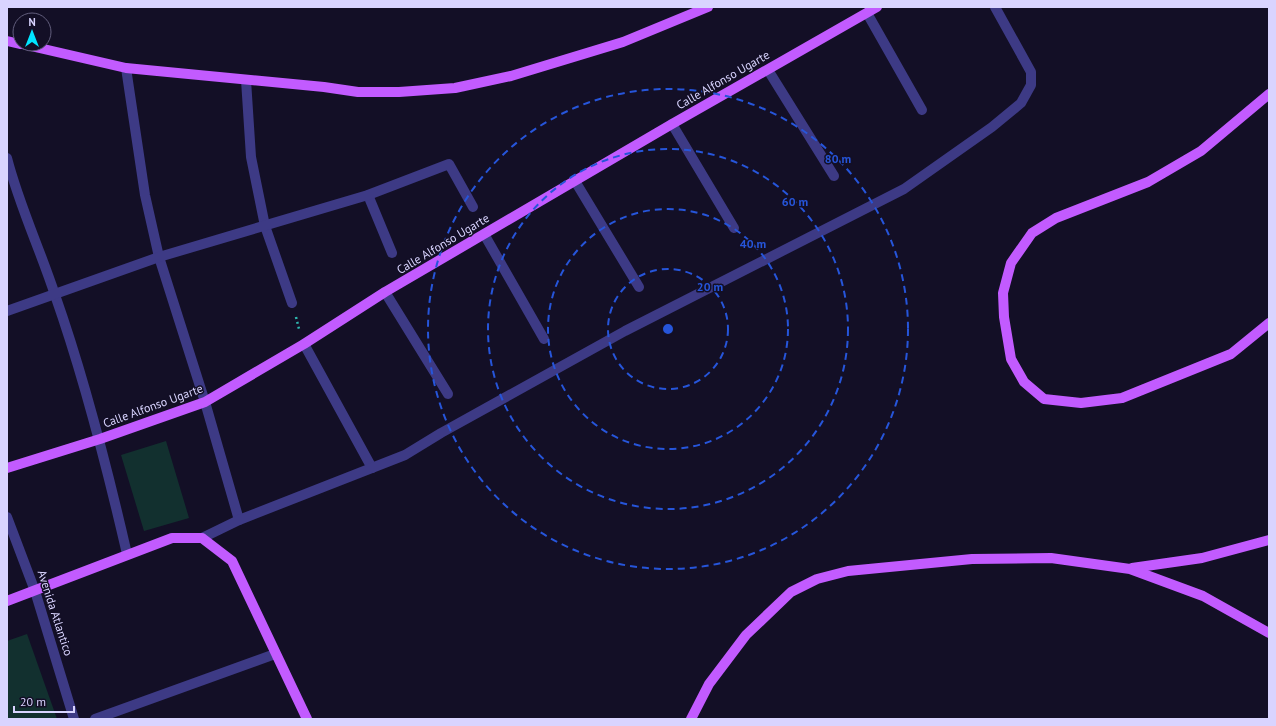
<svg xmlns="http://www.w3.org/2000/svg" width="1276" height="726" viewBox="0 0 1276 726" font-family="'PT Sans',sans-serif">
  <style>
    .pitch { fill: #12302f }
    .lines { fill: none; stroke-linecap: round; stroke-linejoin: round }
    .path { stroke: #2fb8b0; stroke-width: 2.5; stroke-dasharray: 2 3; stroke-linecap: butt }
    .minor { stroke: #3d3a85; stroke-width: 10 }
    .major { stroke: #c25bff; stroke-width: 10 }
    .ring { fill: none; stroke: #2655da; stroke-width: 2; stroke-dasharray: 7 5 }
    .labels { text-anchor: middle; stroke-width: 3; stroke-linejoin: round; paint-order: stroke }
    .street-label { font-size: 12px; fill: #d9d4ff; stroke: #130f26 }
    .centre { fill: #2655da; stroke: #130f26; stroke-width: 2 }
    .ring-label { font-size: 12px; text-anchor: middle; font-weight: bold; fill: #2655da; stroke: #130f26; stroke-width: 3; stroke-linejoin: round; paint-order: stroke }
  </style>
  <rect width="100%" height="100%" fill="#130f26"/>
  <g class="pitch">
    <path d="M 166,441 L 189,518 L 144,531 L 121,455 Z"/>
    <path d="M 27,634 L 57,719 L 7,719 L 7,641 Z"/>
  </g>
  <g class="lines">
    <path class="path" d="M 296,317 L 299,329"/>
    <g class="minor">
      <path d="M 867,13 L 922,110"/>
      <path d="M 126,68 L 145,195 L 159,257 L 205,402 L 239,520"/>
      <path d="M 768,70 L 834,176"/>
      <path d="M 246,80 L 251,157 L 265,226 L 292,303"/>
      <path d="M 672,124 L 734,228"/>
      <path d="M 7,158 C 19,205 40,249 55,295 C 85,380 107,467 127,554"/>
      <path d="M 575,181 L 639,287"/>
      <path d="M 368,195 L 392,253"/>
      <path d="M 484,234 L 544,339"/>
      <path d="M 385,292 L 448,394"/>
      <path d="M 7,311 L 159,257 L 368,195 L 449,164 L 473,207"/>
      <path d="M 304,344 L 372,468"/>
      <path d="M 7,517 L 35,591 L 74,719"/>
      <path d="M 202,538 L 239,520 L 405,455 L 441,433 L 625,331 L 904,189 L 992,127 L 1021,103 L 1031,85 L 1031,72 L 995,7"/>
      <path d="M 95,719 L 275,654"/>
    </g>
    <g class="major">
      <path d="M 7,41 L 20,44"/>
      <path d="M 22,44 L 126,68 L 324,87 L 358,92 L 399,92 L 455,88 L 511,76 L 623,42 L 708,7"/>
      <path d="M 1269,94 L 1201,151 L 1148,182 L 1056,218 L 1032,233 L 1011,263 L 1003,293 L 1004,317 L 1011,359 L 1024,382 L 1044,399 L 1081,403 L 1122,398 L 1231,354 L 1269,323"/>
      <path d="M 7,468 L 100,439 L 205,402 L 304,344 L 385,292 L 672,124 L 877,7"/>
      <path d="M 1132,568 L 1202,558 L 1269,540"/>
      <path d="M 7,601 L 172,538 L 202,538 L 232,561 L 307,719"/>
      <path d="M 691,719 L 709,684 L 746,635 L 791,592 L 817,579 L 848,571 L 972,559 L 1051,558 L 1130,569 L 1203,596 L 1269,633"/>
    </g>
  </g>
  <g class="ring">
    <circle cx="668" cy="329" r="60"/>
    <circle cx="668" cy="329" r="120"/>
    <circle cx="668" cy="329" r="180"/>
    <circle cx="668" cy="329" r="240"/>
  </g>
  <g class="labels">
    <g class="street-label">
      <text transform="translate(723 80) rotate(-30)" y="4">Calle Alfonso Ugarte</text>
      <text transform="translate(443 244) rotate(-31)" y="4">Calle Alfonso Ugarte</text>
      <text transform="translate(153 406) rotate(-20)" y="4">Calle Alfonso Ugarte</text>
      <text transform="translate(55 613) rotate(72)" y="4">Avenida Atlantico</text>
    </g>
  </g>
  <circle cx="668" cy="329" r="6" class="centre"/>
  <g class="ring-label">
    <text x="838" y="163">80 m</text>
    <text x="795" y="206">60 m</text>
    <text x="753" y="248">40 m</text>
    <text x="710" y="291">20 m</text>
  </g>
  <rect width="1276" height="726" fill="none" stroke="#d9d4ff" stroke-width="16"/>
  <g transform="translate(32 32)"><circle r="19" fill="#130f26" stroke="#625e7d"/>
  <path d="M0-3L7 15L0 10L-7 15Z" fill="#00e5ff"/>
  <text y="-6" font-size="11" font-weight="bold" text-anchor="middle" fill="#d9d4ff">N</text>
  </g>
  <path d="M14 706v6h60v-6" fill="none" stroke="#d9d4ff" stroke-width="2"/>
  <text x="20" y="706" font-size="12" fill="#d9d4ff" stroke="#130f26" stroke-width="3" paint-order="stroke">20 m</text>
</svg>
